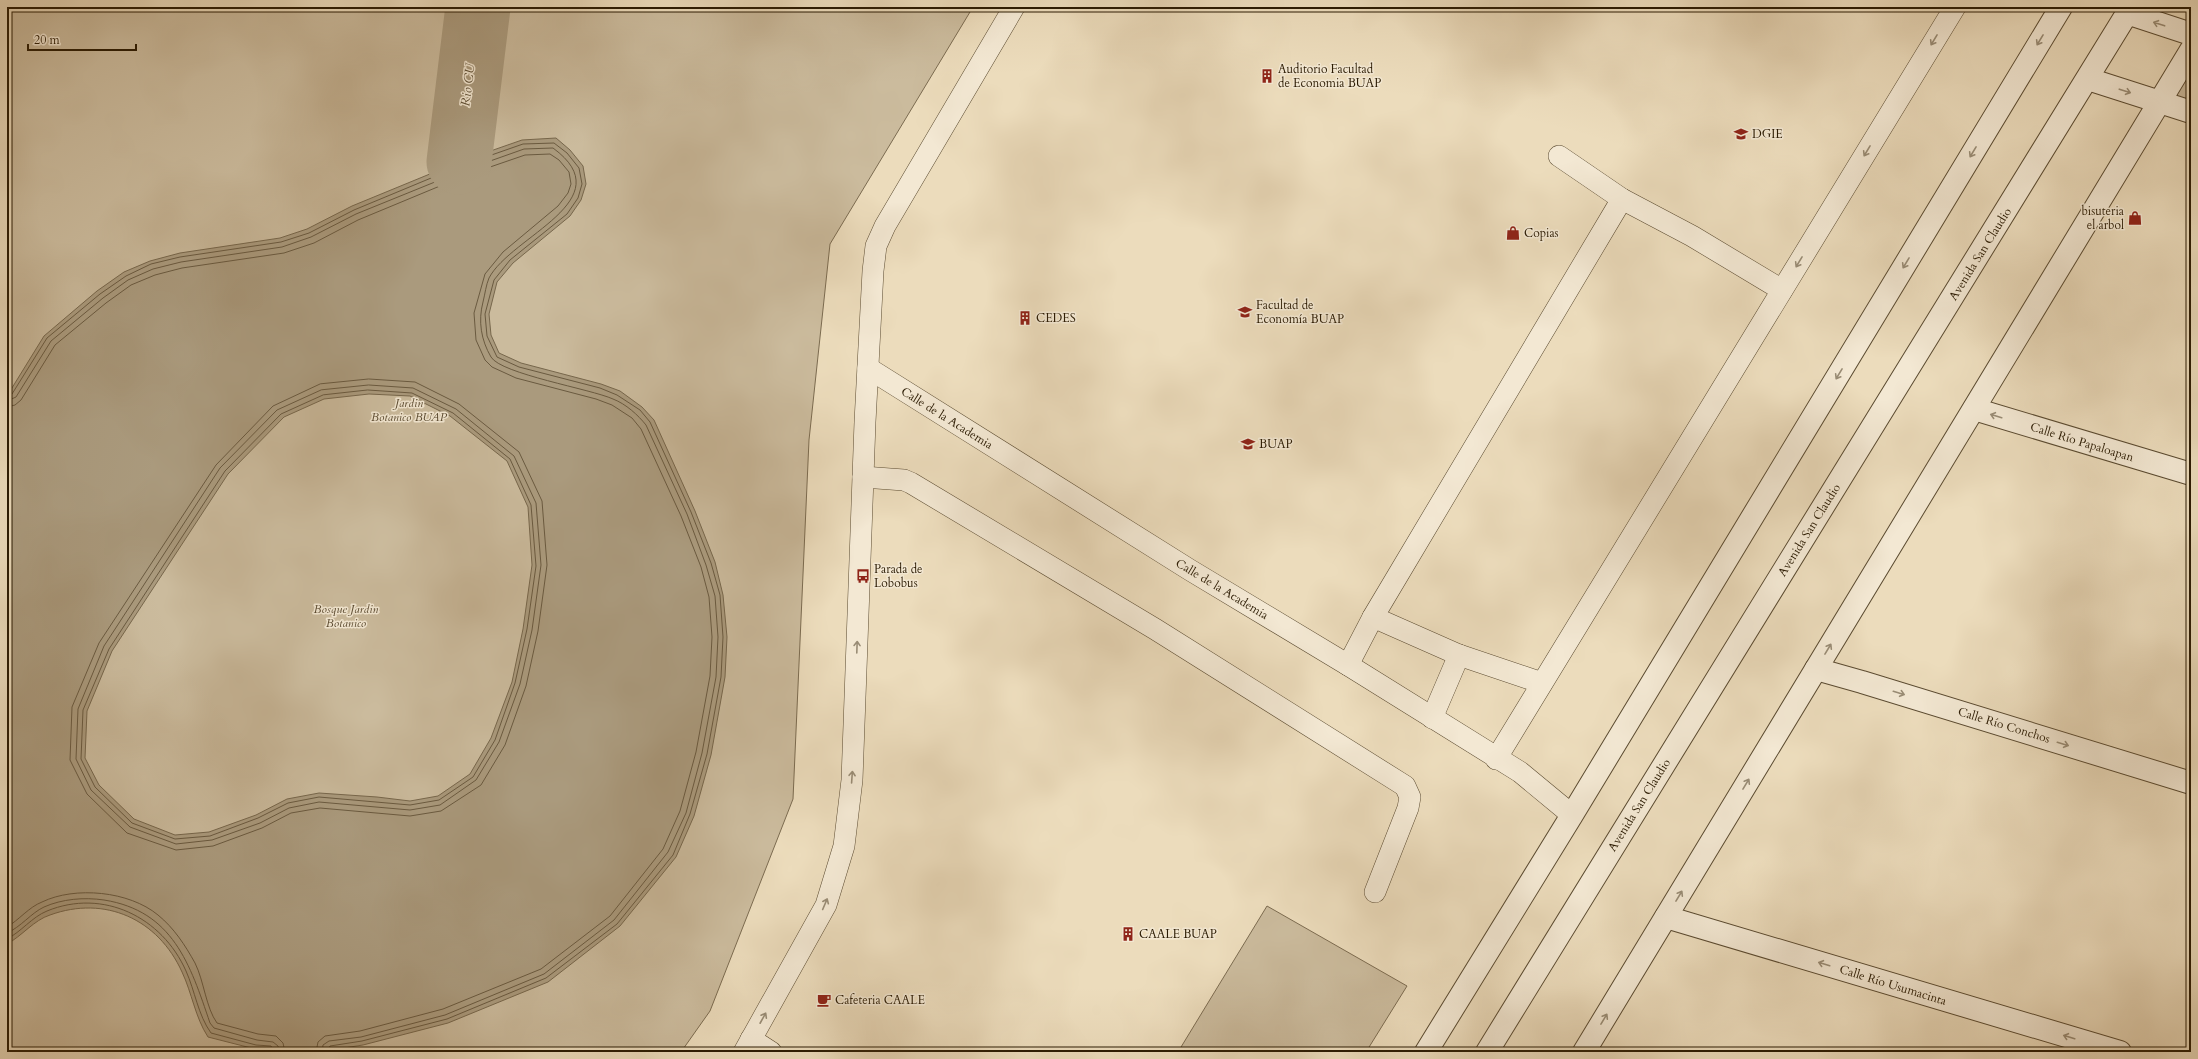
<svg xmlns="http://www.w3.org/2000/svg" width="2198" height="1059" font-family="Cardo,serif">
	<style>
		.green { fill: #cbbb9d; stroke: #7b6b50 }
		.water { fill: #aa9a7d; stroke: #77674c; fill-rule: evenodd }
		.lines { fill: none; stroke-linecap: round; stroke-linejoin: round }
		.shore { stroke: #6a5a40; stroke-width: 1 }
		.river { stroke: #aa9a7d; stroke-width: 65 }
		.service-casing { stroke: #5b4b31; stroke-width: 22 }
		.minor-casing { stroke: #5b4b31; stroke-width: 24 }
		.tertiary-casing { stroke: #5b4b31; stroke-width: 24 }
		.service { stroke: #f3e8d3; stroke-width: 21 }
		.minor { stroke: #f3e8d3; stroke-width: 22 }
		.tertiary { stroke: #f3e8d3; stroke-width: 22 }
		.oneway { stroke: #998c75 }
		.labels { text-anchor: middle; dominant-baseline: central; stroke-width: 3; stroke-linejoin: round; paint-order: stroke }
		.poi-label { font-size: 12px; fill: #2b1b03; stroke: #f3e8d3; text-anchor: start }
		.street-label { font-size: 12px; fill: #2b1b03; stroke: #f3e8d3 }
		.park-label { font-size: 12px; font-style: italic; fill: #5b4b31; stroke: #f3e8d3 }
		.water-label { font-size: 13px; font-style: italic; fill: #5e4e34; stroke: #f3e8d3 }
	</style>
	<rect width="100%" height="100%" fill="#ecdcbc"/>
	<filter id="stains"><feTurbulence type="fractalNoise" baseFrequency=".005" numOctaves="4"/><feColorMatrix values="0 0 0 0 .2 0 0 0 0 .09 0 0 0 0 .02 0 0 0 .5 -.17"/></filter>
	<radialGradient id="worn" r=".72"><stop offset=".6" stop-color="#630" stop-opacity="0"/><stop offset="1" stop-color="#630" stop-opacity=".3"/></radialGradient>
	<!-- green -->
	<g class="green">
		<path d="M7,7H973L830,244L809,440L793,799L710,1011L681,1052H7Z"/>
		<path d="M2191,50V112L2159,102Z"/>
		<path d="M1267,906L1407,986L1366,1052H1178Z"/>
	</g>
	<!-- water -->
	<path class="water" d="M556,138L570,150L583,166L586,184L581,200L570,216L513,263L497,282L489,314L491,335L499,353L521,363L601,384L620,391L642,407L654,420L695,511L715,562L723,595L727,637L725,677L711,755L694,816L676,857L620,926L548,982L448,1023L363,1045L318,1052H296L255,1049L208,1037C195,1017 192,993 182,972C158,919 105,895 50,915C34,920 22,936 7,944V396L44,336L97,291L124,272L150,261L180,253L280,238L307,229L352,206L459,162L522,140ZM369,394L410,396L450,416L507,461L528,507L532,565L523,629L512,682L491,738L470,774L438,796L410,801L377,797L319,793L287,799L256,815L209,832L175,835L134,819L99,785L85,758L87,711L112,651L228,474L284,417L324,399Z"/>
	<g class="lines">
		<!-- shore -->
		<g class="shore">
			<path d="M369,379L415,382L459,404L519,452L542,501L547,565L538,631L526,686L505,745L481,785L441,811L410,816L320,808L291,813L262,828L213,846L176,850L127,833L87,794L70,760L72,707L99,643L216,465L273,406L320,384Z"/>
			<path d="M369,385L413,388L456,409L514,456L536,503L541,565L532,630L520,684L499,742L476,780L440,805L410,810L319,802L289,808L260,823L212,840L176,844L130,827L91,790L76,759L78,709L104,646L220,468L277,410L321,390Z"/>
			<path d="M368,390L412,393L453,413L510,459L531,505L536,566L527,629L515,683L495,740L473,777L439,800L410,805L319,797L288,803L258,818L210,836L175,839L132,823L95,787L81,759L83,710L109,649L225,471L281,414L323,395Z"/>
			<path d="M7,396L12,394L47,338L100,294L126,276L151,264L180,257L281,242L309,233L354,210L460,166L523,144L554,143L567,153L579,168L582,184L578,198L567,214L510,260L494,280L485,314L487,336L497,357L519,367L600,388L617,395L640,410L650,422L691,512L711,563L720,595L723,637L721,677L707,754L690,814L673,855L617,924L546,978L447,1019L362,1041L330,1046L327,1052"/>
			<path d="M7,401L16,397L51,341L103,298L128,280L153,269L181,262L282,247L311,237L356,214L462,171L524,149L553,148C624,200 511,236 489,278C486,285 485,294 483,302C478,321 481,340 491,357C501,374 591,389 613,399C626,404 638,415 646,425L687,514L706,565L715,596L718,637L716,677L702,753L686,813L668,852L614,920L544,974L445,1015L361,1037L329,1041L323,1045L322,1052"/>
			<path d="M7,407L15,405L21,400L55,345L106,303L131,285L155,275L182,268L284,253L314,243L358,220L464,176L525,155L550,154L559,160L569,172L571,184L568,193L558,206L503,252L485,274L474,313L476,340L485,360L492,367L516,378L596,399L612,405L632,418L641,429L681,516L701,567L709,597L712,637L710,676L696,752L680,811L663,849L610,916L541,969L443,1009L360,1031L325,1036L318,1042L316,1052"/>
			<path d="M7,927C19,920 29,907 42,902C75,886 129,891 158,915C174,928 185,945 195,963C204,981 206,1008 217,1023L258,1034L276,1036L283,1043L285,1052"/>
			<path d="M7,933C21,927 31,913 44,907C62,899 84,897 104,900C173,911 190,964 210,1023L214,1028L257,1040L273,1042L278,1046L279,1052"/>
			<path d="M7,939C21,932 32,917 47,911C103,888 162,917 186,971C195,991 198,1015 211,1033L256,1045L271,1046L274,1052"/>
		</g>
		<!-- river -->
		<path class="river" d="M459,162L478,7"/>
		<defs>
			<g id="service">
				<path d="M1559,156L1622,199L1692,236L1782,290"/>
				<path d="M868,368L1190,570L1348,665L1520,772L1572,815"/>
				<path d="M863,477L904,480L911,483L1155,629L1405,786L1410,797L1408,808L1375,892"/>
				<path d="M1373,617L1459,655L1542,683"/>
				<path d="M1348,665L1373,617L1622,199"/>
				<path d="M1432,718L1459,655"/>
				<path d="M1496,759L1955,7"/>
				<path d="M751,1039L771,1052"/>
				<path d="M744,1052L826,905L844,846L852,780L865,422L873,271L876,246L885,226L1014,7"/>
			</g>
			<g id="minor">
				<path d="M1974,409L2191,474"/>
				<path d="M1816,669L1862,682L2191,783"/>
				<path d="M1666,917L2120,1052"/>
				<path d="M1426,1052L1572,815L2061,7"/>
				<path d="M1584,1052L2191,50"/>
			</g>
			<g id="tertiary">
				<path d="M2127,13L2191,34"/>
				<path d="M2088,79L2191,112"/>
				<path d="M1487,1052L2131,7"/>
			</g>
		</defs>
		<!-- service casing -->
		<use href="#service" class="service-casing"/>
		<!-- minor casing -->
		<use href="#minor" class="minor-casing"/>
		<!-- tertiary casing -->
		<use href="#tertiary" class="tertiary-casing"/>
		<!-- service -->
		<use href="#service" class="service"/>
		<!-- minor -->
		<use href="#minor" class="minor"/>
		<!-- tertiary -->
		<use href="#tertiary" class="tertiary"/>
	</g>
	<!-- one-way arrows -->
	<defs><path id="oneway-shaft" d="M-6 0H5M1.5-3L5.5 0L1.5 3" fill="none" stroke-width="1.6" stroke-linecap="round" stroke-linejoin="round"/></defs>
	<g class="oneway">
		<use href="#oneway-shaft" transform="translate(2159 24) rotate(-162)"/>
		<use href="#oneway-shaft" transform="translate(1934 40) rotate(121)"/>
		<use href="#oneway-shaft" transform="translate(2040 40) rotate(121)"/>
		<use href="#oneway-shaft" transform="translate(2125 91) rotate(18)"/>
		<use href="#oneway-shaft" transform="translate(1867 151) rotate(121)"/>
		<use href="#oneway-shaft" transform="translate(1973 152) rotate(121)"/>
		<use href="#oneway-shaft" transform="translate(1799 262) rotate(121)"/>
		<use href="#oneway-shaft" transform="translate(1906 263) rotate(121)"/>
		<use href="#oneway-shaft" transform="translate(1839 374) rotate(121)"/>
		<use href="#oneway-shaft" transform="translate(1996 416) rotate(-163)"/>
		<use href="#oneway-shaft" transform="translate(857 647) rotate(-88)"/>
		<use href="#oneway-shaft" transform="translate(1828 649) rotate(-59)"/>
		<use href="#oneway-shaft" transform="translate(1899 693) rotate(17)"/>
		<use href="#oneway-shaft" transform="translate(2063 744) rotate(17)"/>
		<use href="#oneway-shaft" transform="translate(852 777) rotate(-86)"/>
		<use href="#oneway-shaft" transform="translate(1746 784) rotate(-59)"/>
		<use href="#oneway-shaft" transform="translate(1679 896) rotate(-59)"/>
		<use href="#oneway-shaft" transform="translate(825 904) rotate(-67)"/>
		<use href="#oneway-shaft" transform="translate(1824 964) rotate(-163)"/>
		<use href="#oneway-shaft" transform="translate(763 1018) rotate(-61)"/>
		<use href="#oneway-shaft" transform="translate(1604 1019) rotate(-59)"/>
		<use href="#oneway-shaft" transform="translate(2069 1037) rotate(-163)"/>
	</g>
	<!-- icons -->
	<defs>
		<symbol id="building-bare" viewBox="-9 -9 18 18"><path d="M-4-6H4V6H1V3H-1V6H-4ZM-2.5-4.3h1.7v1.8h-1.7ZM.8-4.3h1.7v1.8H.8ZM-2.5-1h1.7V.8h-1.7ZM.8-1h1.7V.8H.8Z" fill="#8f2418" stroke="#f3e8d3" stroke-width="2.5" paint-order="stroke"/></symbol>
		<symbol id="university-bare" viewBox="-9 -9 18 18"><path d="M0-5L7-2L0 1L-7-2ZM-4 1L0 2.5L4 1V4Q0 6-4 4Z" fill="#8f2418" stroke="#f3e8d3" stroke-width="2.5" paint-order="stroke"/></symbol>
		<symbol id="shop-bare" viewBox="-9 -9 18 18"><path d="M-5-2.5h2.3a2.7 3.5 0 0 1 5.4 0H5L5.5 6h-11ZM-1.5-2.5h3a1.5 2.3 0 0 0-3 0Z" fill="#8f2418" stroke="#f3e8d3" stroke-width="2.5" paint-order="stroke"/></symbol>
		<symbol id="school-bare" viewBox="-9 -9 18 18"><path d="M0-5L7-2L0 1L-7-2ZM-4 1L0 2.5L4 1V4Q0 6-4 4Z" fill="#8f2418" stroke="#f3e8d3" stroke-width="2.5" paint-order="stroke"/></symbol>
		<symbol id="bus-bare" viewBox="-9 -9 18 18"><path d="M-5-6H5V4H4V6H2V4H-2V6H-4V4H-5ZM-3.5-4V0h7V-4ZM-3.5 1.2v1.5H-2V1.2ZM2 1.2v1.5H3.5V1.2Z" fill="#8f2418" stroke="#f3e8d3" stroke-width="2.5" paint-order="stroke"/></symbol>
		<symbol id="cafe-bare" viewBox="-9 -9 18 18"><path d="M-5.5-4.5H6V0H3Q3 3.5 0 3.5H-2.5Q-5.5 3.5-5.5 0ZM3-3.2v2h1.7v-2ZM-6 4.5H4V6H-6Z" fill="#8f2418" stroke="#f3e8d3" stroke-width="2.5" paint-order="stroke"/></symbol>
	</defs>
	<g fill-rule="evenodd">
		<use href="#building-bare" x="1257" y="66" width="20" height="20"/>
		<use href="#university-bare" x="1731" y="124" width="20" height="20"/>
		<use href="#shop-bare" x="2125" y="208" width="20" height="20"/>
		<use href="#shop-bare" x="1503" y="223" width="20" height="20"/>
		<use href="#university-bare" x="1235" y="302" width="20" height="20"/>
		<use href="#building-bare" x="1015" y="308" width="20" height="20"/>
		<use href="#school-bare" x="1238" y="434" width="20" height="20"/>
		<use href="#bus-bare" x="853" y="566" width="20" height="20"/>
		<use href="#building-bare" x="1118" y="924" width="20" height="20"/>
		<use href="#cafe-bare" x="814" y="990" width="20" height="20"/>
	</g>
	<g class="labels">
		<!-- poi labels -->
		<g class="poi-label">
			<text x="1278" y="69">Auditorio Facultad<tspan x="1278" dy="14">de Economia BUAP</tspan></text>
			<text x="1752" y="134">DGIE</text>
			<text x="2124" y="211" text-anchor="end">bisuteria<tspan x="2124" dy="14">el arbol</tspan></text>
			<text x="1524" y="233">Copias</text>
			<text x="1256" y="305">Facultad de<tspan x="1256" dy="14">Economía BUAP</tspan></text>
			<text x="1036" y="318">CEDES</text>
			<text x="1259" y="444">BUAP</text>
			<text x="874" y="569">Parada de<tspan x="874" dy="14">Lobobus</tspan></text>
			<text x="1139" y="934">CAALE BUAP</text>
			<text x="835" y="1000">Cafeteria CAALE</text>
		</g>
		<!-- street labels -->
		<g class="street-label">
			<text transform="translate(1980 254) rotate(-58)">Avenida San Claudio</text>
			<text transform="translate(947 418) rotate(32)">Calle de la Academia</text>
			<text transform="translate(2082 442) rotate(17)">Calle Río Papaloapan</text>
			<text transform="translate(1809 530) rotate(-58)">Avenida San Claudio</text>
			<text transform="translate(1222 589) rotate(31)">Calle de la Academia</text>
			<text transform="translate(2004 725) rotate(17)">Calle Río Conchos</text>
			<text transform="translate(1639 805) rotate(-58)">Avenida San Claudio</text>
			<text transform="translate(1893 985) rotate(17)">Calle Río Usumacinta</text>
		</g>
		<!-- park labels -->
		<g class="park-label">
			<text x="409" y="403">Jardin<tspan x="409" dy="14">Botanico BUAP</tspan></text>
			<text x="346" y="609">Bosque Jardin<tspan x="346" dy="14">Botanico</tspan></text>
		</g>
		<!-- water labels -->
		<g class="water-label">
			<text transform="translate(468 85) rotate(-83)">Rio CU</text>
		</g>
	</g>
	<!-- margin -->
	<rect width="2198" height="1059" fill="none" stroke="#ecdcbc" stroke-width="24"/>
	<rect x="8" y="8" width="2182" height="1043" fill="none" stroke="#2b1b03" stroke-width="2"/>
	<rect x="12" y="12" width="2174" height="1035" fill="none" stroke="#2b1b03"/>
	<!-- scale -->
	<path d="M28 44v6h108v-6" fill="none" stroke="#2b1b03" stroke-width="2"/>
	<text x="34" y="44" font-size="12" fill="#2b1b03" stroke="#f3e8d3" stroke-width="3" paint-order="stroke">20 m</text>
	<rect width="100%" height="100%" filter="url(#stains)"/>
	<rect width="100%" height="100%" fill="url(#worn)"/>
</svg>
